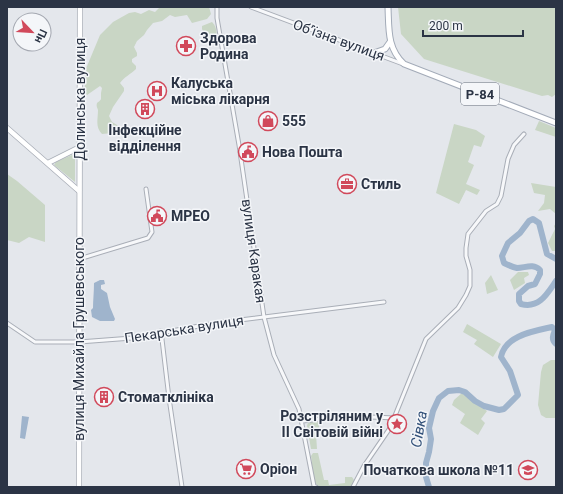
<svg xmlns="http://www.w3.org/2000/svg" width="563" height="494" font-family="Roboto,sans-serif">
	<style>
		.green { fill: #c9d6c5 }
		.water { fill: #9fb4cc }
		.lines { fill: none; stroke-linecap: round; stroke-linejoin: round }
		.river { stroke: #9fb4cc; stroke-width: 6 }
		.minor-casing { stroke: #a9aeb7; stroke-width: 5 }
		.secondary-casing { stroke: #a9aeb7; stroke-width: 6 }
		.primary-casing { stroke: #a3abb8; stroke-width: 7 }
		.minor { stroke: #f7f8fa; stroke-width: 3 }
		.secondary { stroke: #fff; stroke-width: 4.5 }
		.primary { stroke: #fff; stroke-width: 5 }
		.labels { text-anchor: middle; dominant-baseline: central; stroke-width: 3; stroke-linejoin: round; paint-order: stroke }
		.shield { fill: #f4f6f9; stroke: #676e7b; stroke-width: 1 }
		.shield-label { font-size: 13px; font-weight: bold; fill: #2b3445 }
		.poi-label { font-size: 14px; font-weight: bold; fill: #2b3445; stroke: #f4f6f9; text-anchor: start }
		.street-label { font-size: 14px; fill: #2b3445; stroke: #f4f6f9 }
		.water-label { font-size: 15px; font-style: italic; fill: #34527a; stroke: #f4f6f9 }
	</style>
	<rect width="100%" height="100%" fill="#e4e7ec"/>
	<!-- green -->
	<g class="green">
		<path d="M160,7H209L211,14L207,19L192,23L187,15L175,17L170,15L162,21L153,23L147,30L144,35L137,41L134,47L137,53V56L132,59V62L136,66V69C131,74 124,77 120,83L124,88V91L113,107L109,116L112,122L124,129V132L102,134C95,127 98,119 98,110C97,107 96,106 97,103C97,103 101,100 101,99V93L102,88L100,86L87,95L85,93V71L100,35L113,22L129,13L135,12L141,14L149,10L155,12Z"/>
		<path d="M398,7H556V94L552,97L548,95L542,96L424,59L401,34Z"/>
		<path d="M212,22C218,27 217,38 216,45L208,43L202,29V26Z"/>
		<path d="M539,121L556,128V137L535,130Z"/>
		<path d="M454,124L476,130L485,136L481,147L474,145L468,162L474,165L466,184L480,190L477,195L466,190L459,204L436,193Z"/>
		<path d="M74,154L75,156V182L54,165L56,162Z"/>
		<path d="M7,174L17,181L45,205V242L29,237L19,243L7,240Z"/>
		<path d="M531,183L556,187V214L550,209L538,211L544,203L545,195L534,193Z"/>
		<path d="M556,223V251H552L548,243L555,229L554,226Z"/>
		<path d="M518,272H528L529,275L524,278L525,283L514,290L510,280Z"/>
		<path d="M491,275L498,290L487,294L485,283Z"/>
		<path d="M467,324L501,344L493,357L474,344L477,340L463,332Z"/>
		<path d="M551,360H556V418H546L541,415L538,405L541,372L543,365Z"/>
		<path d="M462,393L487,411L481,419L485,423L478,435L460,423L465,414L452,405L454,400Z"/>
		<path d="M319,421V432L316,434L317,449H311L307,426L308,422Z"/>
		<path d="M313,453H318L324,480H328L329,485L345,483V477H352L354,480L351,487H320C311,483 313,465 311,456Z"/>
	</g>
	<!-- water -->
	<g class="water">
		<path d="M100,280H104L105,284L101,285V289L107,293L110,307L115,319L114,321H100L92,317L91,310L93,308C93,300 94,292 94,283Z"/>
		<path d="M22,416L29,417L25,439L20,438Z"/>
	</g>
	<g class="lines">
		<!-- river -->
		<g class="river">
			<path d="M556,259L547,254L539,223L533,219L529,221L520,233L508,243L502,256L504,263C508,265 512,267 517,268C525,268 533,263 540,270V274L535,284L528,286L519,294V301L521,304C539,309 547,294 556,281"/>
			<path d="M429,487L426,477V463L429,452L431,439L429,428L433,411L439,398L448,391L459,390L465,392L475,401L484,406L499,410L504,409L518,395L510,371L501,357C505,335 535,331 552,327L555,330C553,335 551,340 556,344"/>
		</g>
		<defs>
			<g id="minor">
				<path d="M217,7V18L239,145L264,317L274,355L299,409L314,486L316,487"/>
				<path d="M251,7L403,64"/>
				<path d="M79,259L148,238L152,232L146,189"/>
				<path d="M7,323L35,342H79L132,338L216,323L384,302"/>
				<path d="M161,331L169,398L182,487"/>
				<path d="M303,421C334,417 362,416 394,418"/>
				<path d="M353,487L364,466L390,428L426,339L458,308L466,295L470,286V270L466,256V248L468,234L486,211L497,204L501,196L508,159L514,145L524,134"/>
			</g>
			<g id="secondary">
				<path d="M7,128L79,191"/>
				<path d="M48,163L80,147"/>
				<path d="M79,487L80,7"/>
			</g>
			<g id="primary">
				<path d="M388,7C389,29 387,48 404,64L556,123"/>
				<path d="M374,53L385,49L390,42"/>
			</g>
		</defs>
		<!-- minor casing -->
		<use href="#minor" class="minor-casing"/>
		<!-- secondary casing -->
		<use href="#secondary" class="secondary-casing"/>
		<!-- primary casing -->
		<use href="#primary" class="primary-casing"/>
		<!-- minor -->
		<use href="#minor" class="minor"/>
		<!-- secondary -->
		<use href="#secondary" class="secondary"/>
		<!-- primary -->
		<use href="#primary" class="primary"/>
	</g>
	<!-- icons -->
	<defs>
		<symbol id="pharmacy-ring" viewBox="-11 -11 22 22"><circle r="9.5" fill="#f4f6f9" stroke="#d1495b" stroke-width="1.5"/><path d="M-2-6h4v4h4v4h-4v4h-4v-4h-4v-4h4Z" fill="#d1495b"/></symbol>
		<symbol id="hospital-ring" viewBox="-11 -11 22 22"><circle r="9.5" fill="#f4f6f9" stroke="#d1495b" stroke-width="1.5"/><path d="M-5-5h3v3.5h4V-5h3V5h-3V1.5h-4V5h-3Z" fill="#d1495b"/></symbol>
		<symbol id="building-ring" viewBox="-11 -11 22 22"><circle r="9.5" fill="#f4f6f9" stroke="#d1495b" stroke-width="1.5"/><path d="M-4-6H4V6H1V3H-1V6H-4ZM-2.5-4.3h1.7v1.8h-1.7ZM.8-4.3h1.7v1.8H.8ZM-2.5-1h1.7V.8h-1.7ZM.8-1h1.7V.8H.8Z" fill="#d1495b"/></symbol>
		<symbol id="shop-ring" viewBox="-11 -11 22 22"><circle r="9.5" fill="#f4f6f9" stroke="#d1495b" stroke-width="1.5"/><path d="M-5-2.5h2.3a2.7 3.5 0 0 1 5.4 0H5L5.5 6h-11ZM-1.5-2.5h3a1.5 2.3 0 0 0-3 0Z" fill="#d1495b"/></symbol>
		<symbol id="civic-ring" viewBox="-11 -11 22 22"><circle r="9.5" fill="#f4f6f9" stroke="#d1495b" stroke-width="1.5"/><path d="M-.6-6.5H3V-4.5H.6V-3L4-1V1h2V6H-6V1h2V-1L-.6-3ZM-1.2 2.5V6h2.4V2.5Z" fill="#d1495b"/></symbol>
		<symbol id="office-ring" viewBox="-11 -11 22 22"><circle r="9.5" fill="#f4f6f9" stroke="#d1495b" stroke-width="1.5"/><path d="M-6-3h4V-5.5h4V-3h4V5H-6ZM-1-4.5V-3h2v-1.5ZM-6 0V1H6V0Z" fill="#d1495b"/></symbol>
		<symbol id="sight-ring" viewBox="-11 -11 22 22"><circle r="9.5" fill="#f4f6f9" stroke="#d1495b" stroke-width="1.5"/><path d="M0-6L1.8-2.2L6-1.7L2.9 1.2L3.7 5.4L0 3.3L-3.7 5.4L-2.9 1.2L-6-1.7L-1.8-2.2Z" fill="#d1495b"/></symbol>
		<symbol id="supermarket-ring" viewBox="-11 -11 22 22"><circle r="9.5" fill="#f4f6f9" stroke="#d1495b" stroke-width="1.5"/><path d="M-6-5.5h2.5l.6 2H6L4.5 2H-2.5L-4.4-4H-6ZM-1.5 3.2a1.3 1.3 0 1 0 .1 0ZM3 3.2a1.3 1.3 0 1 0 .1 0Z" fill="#d1495b"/></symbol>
		<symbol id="school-ring" viewBox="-11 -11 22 22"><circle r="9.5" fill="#f4f6f9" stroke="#d1495b" stroke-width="1.5"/><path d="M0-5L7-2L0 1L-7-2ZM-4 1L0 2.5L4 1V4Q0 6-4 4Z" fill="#d1495b"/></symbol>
	</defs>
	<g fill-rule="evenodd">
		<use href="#pharmacy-ring" x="175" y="35" width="22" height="22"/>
		<use href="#hospital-ring" x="146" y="80" width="22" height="22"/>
		<use href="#building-ring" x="134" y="98" width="22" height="22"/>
		<use href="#shop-ring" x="257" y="110" width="22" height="22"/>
		<use href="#civic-ring" x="237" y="141" width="22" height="22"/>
		<use href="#office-ring" x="336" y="173" width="22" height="22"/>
		<use href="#civic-ring" x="146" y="205" width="22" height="22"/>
		<use href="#building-ring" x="93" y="386" width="22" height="22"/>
		<use href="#sight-ring" x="386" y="413" width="22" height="22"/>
		<use href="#supermarket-ring" x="235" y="458" width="22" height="22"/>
		<use href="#school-ring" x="517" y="459" width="22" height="22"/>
	</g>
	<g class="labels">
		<!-- shield labels -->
		<rect class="shield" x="461" y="83" width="38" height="22" rx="3"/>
		<g class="shield-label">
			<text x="480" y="94">Р-84</text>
		</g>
		<!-- poi labels -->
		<g class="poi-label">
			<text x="200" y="38">Здорова<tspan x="200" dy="16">Родина</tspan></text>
			<text x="171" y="83">Калуська<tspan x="171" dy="16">міська лікарня</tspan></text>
			<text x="282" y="121">555</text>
			<text x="145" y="130" text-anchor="middle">Інфекційне<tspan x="145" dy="16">відділення</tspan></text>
			<text x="262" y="152">Нова Пошта</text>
			<text x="361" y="184">Стиль</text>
			<text x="171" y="216">МРЕО</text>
			<text x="118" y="397">Стоматклініка</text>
			<text x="383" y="416" text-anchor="end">Розстріляним у<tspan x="383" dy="16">II Світовій війні</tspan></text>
			<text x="260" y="469">Оріон</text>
			<text x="514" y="470" text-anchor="end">Початкова школа №11</text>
		</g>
		<!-- street labels -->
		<g class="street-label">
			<text transform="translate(339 40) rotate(20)">Обʼїзна вулиця</text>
			<text transform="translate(80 99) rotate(-90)">Долинська вулиця</text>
			<text transform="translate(254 251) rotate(82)">вулиця Каракая</text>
			<text transform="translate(184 329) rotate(-9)">Пекарська вулиця</text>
			<text transform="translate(79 339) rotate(-90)">вулиця Михайла Грушевського</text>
		</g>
		<!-- water labels -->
		<g class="water-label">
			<text transform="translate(419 429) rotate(-80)">Сівка</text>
		</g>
	</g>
	<!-- border -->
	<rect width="563" height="494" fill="none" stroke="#2b3445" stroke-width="16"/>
	<!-- north arrow -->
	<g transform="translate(32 32) rotate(115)"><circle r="19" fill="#f4f6f9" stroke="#a4a8b1"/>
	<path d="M0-3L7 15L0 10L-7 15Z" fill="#d1495b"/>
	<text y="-6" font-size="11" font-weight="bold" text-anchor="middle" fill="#2b3445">Пн</text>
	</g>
	<!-- scale -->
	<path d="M423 30v6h100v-6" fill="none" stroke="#2b3445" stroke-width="2"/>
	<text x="429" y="30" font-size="12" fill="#2b3445" stroke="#f4f6f9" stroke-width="3" paint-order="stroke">200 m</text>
</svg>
